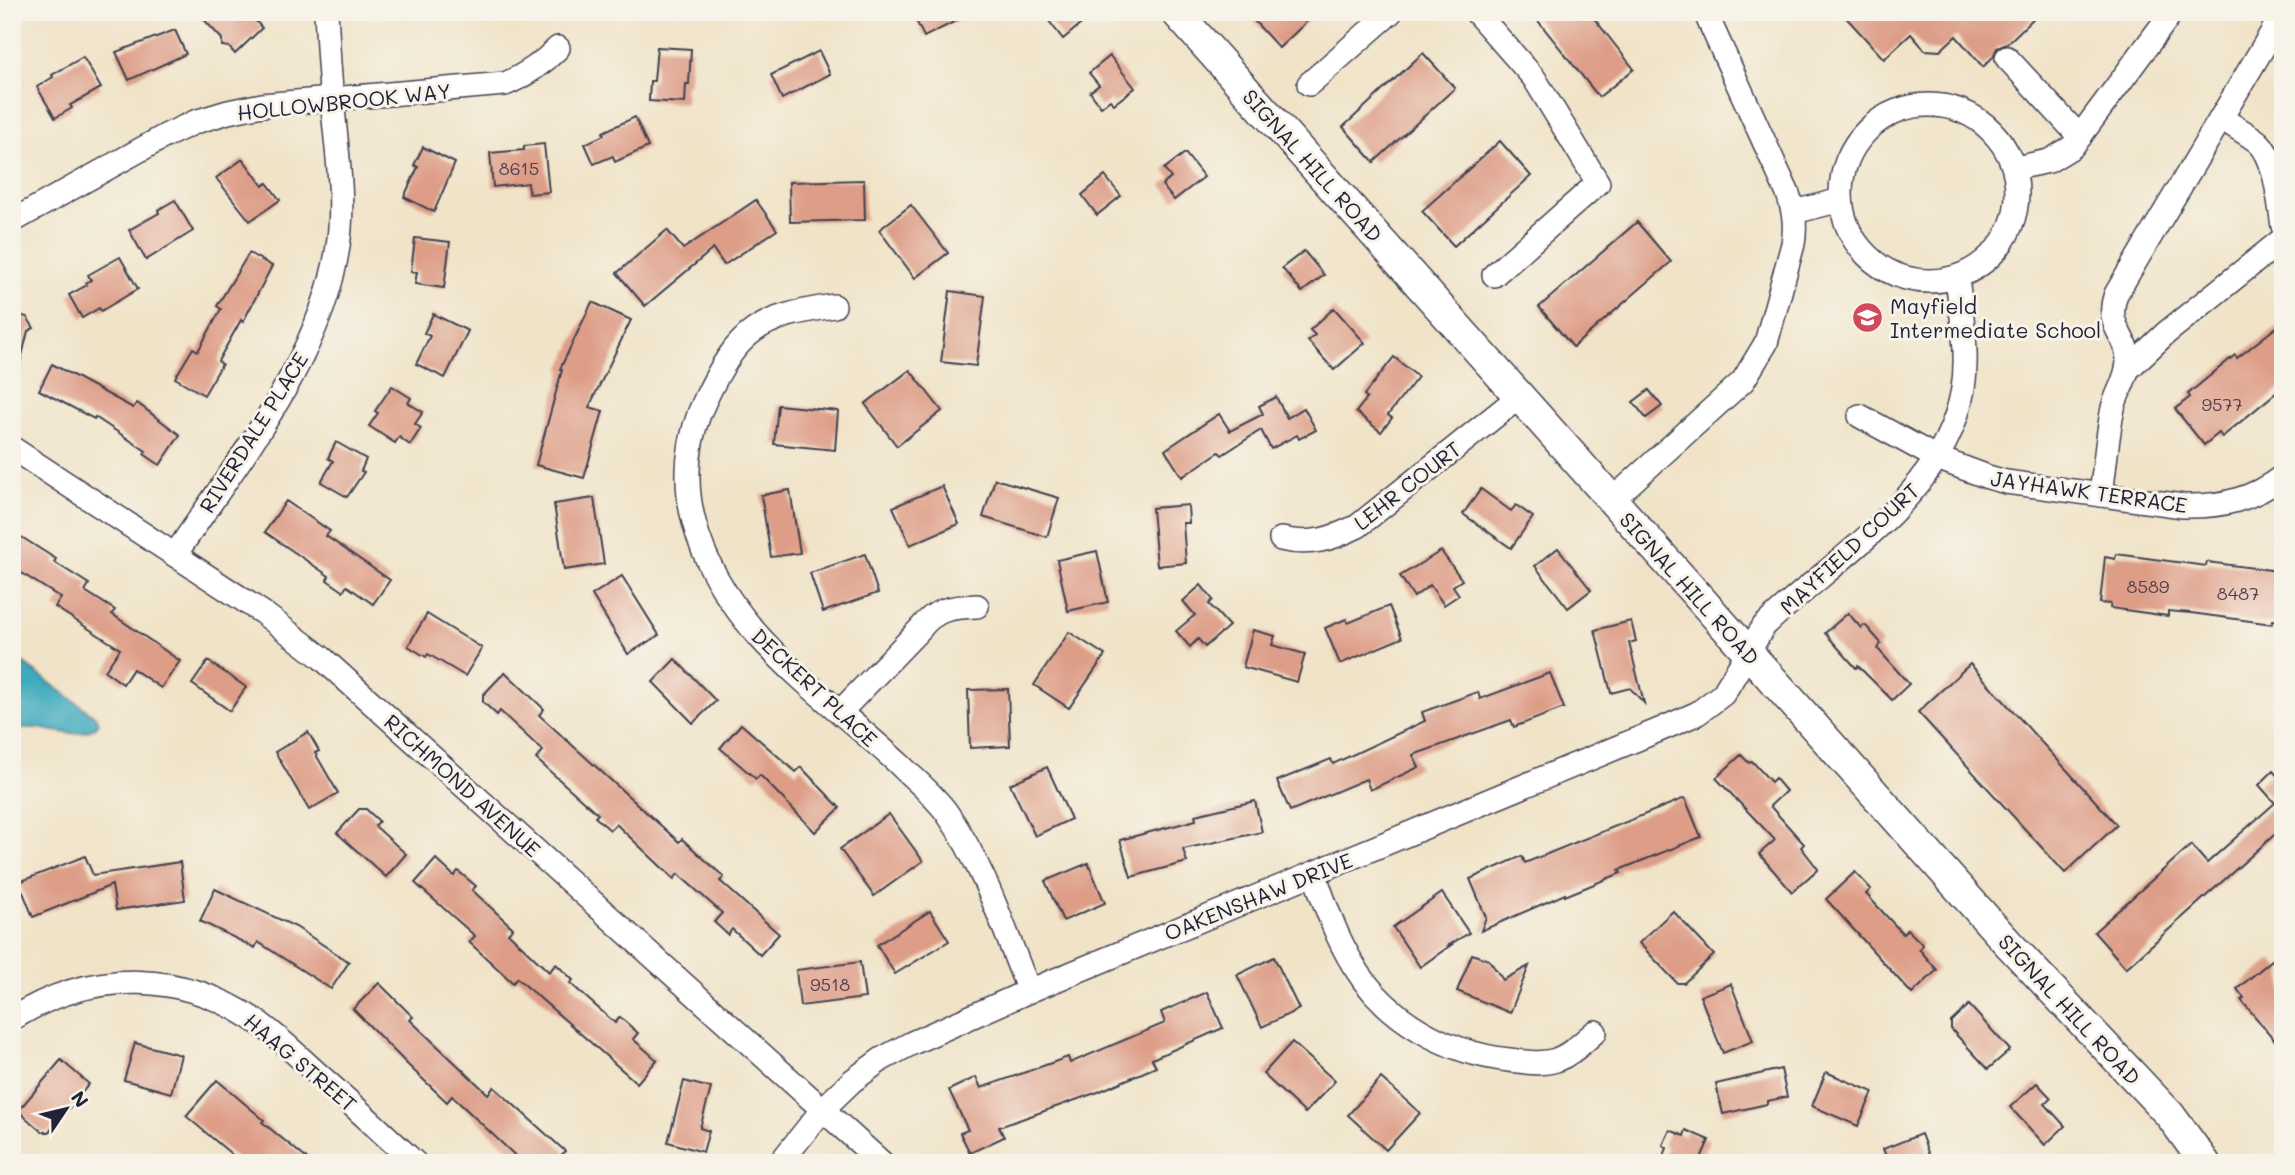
<svg xmlns="http://www.w3.org/2000/svg" width="2295" height="1175" font-family="Mali,sans-serif">
	<style>
		.water { fill: #3daabd; stroke: #30667c; stroke-width: 2 }
		.building { fill: #dd9d87 }
		.lines { fill: none; stroke-linecap: round; stroke-linejoin: round }
		.minor-casing { stroke: #413f50; stroke-width: 26 }
		.major-casing { stroke: #413f50; stroke-width: 33 }
		.minor { stroke: #fff; stroke-width: 23 }
		.major { stroke: #fff; stroke-width: 30 }
		.labels { text-anchor: middle; dominant-baseline: central; stroke-width: 6; stroke-linejoin: round; paint-order: stroke }
		.number-label { font-size: 18px; fill: #51414e }
		.street-label { font-size: 21px; fill: #22223b; stroke: #f7f3e8 }
		.poi-label { font-size: 21px; fill: #22223b; stroke: #f7f3e8; text-anchor: start }
	</style>
	<rect width="100%" height="100%" fill="#f7f3e8"/>
	<filter id="ink" filterUnits="userSpaceOnUse"><feTurbulence type="fractalNoise" baseFrequency=".0143" numOctaves="2"/><feDisplacementMap in="SourceGraphic" scale="14" xChannelSelector="R" yChannelSelector="G"/><feConvolveMatrix kernelMatrix="1 2 1 2 8 2 1 2 1" color-interpolation-filters="sRGB"/></filter>
	<filter id="wash" filterUnits="userSpaceOnUse"><feTurbulence type="fractalNoise" baseFrequency=".00686" numOctaves="4" result="noise"/><feDisplacementMap in="SourceGraphic" scale="28" xChannelSelector="R" yChannelSelector="G"/><feGaussianBlur stdDeviation="1.57" result="paint"/><feColorMatrix in="noise" values="0 0 0 0 0 0 0 0 0 0 0 0 0 0 0 0 0 1.4 0 .05"/><feComposite in="paint" operator="in"/></filter>
	<g filter="url(#wash)">
		<rect width="100%" height="100%" fill="#f0e3c8"/>
		<!-- water -->
		<path class="water" d="M12,655L96,717L98,724C82,741 55,730 36,728C28,727 20,728 12,729Z"/>
		<g id="blocks">
			<!-- building -->
			<g class="building">
				<path d="M197,12H248L262,28L235,54L229,47L222,46V39Z"/>
				<path d="M912,12H974L924,37Z"/>
				<path d="M1042,12H1072L1081,24L1063,39Z"/>
				<path d="M1246,12H1317L1279,48Z"/>
				<path d="M1531,12H1589L1634,69L1599,97Z"/>
				<path d="M1841,12H2040L2007,44L1997,48L1993,57L1983,67L1956,36L1940,51L1925,50L1911,34L1884,59Z"/>
				<path d="M175,30L186,54L129,80L116,52Z"/>
				<path d="M657,47L691,49L689,84H686L685,103L649,101L650,81H654Z"/>
				<path d="M819,51L830,74L782,99L771,75Z"/>
				<path d="M1423,53L1455,88L1374,162L1343,127Z"/>
				<path d="M1110,56L1135,88L1114,104L1110,100L1101,107L1090,92L1099,85L1089,73Z"/>
				<path d="M83,57L101,88L70,105L72,108L55,118L37,87L53,77L52,75Z"/>
				<path d="M635,117L648,147L615,162L613,156L594,164L585,144L604,135L603,132Z"/>
				<path d="M1500,141L1531,176L1454,246L1422,211Z"/>
				<path d="M544,144L549,192L529,194L528,183L493,187L490,153L524,150V146Z"/>
				<path d="M423,147L455,163L434,212L404,197L418,167L414,165Z"/>
				<path d="M1185,153L1204,177L1174,200L1162,185L1171,178L1164,169Z"/>
				<path d="M243,159L263,186L267,183L280,200L250,221L216,178Z"/>
				<path d="M1105,176L1121,196L1097,215L1082,195Z"/>
				<path d="M864,180L865,220L790,222L789,182Z"/>
				<path d="M175,200L193,231L146,260L129,230L159,213L158,210Z"/>
				<path d="M756,200L777,230L724,265L713,249L645,306L617,273L667,230L683,249Z"/>
				<path d="M911,205L948,253L915,278L879,230Z"/>
				<path d="M1637,222L1671,262L1573,347L1539,307Z"/>
				<path d="M415,238L450,242L444,288L415,284L417,272H411Z"/>
				<path d="M1304,251L1324,275L1302,292L1282,268Z"/>
				<path d="M249,253L272,266L243,322L241,320L218,361L222,364L204,395L175,378L193,348L198,351L221,309L217,306Z"/>
				<path d="M120,257L138,289L101,311L99,308L82,318L69,295L87,285L86,283L91,280L88,275Z"/>
				<path d="M950,291L985,296L976,366L941,362Z"/>
				<path d="M592,302L631,320L589,407L603,411L584,478L536,465L562,370L560,369Z"/>
				<path d="M1334,308L1365,343L1334,370L1308,341L1315,335L1310,330Z"/>
				<path d="M12,313L27,317L34,328L28,331L19,368L12,367Z"/>
				<path d="M433,314L468,331L445,378L416,364L430,336L424,333Z"/>
				<path d="M2283,322V387L2222,437L2219,433L2204,445L2175,409L2190,397L2188,394L2235,355L2237,358Z"/>
				<path d="M1394,357L1418,377L1388,415L1392,418L1381,432L1356,412L1367,398L1364,395Z"/>
				<path d="M52,364L133,408L137,403L180,435L160,465L144,454L146,451L95,417L94,419L39,390Z"/>
				<path d="M910,370L942,411L897,446L865,404Z"/>
				<path d="M392,386L411,398L408,403L423,412L415,424L421,428L410,445L399,437L395,443L369,426L378,413L375,411Z"/>
				<path d="M1649,390L1662,406L1646,418L1633,402Z"/>
				<path d="M1276,397L1287,418L1304,408L1316,430L1299,439L1297,435L1271,449L1261,430L1222,455L1219,452L1182,477L1165,450L1219,414L1230,431L1263,414L1259,406Z"/>
				<path d="M778,405L838,411L835,450L774,444Z"/>
				<path d="M336,442L366,459L361,471L364,472L347,497L321,482L333,461L328,458Z"/>
				<path d="M995,479L1059,498L1047,537L983,517Z"/>
				<path d="M942,486L959,524L910,545L893,507Z"/>
				<path d="M1481,489L1511,511L1516,505L1533,517L1511,548L1463,514Z"/>
				<path d="M790,490L800,553L771,557L761,495Z"/>
				<path d="M594,498L604,564L564,570L554,504Z"/>
				<path d="M286,501L330,531L326,536L390,580L373,604L347,586L343,591L327,580L329,576L265,532Z"/>
				<path d="M1188,505L1189,523H1183L1186,563L1157,566L1152,508Z"/>
				<path d="M12,531L56,559L54,562L89,584L85,591L115,610L112,614L180,661L161,688L133,669L123,684L105,671L120,649L55,607L61,598L12,567Z"/>
				<path d="M1558,548L1591,590L1568,608L1535,566Z"/>
				<path d="M1097,551L1108,602L1068,611L1057,560Z"/>
				<path d="M1441,551L1462,580L1453,586L1459,595L1444,605L1430,585L1414,597L1400,576Z"/>
				<path d="M865,554L878,593L823,612L810,573Z"/>
				<path d="M2116,554L2206,566L2207,562L2278,571V576L2283,577L2281,621L2273,620L2272,624L2191,613L2168,611V616L2110,608L2111,604L2100,603L2105,557L2115,559Z"/>
				<path d="M622,576L659,635L628,654L592,595Z"/>
				<path d="M1201,585L1213,600L1209,604L1229,626L1205,647L1198,639L1190,647L1176,631L1195,615L1183,601Z"/>
				<path d="M1389,606L1402,638L1340,664L1325,628L1346,619L1348,623Z"/>
				<path d="M1848,613L1861,628L1864,625L1867,627L1881,643L1878,649L1909,684L1892,700L1858,666L1856,668L1825,633Z"/>
				<path d="M427,614L482,648L465,676L428,654L426,657L408,646Z"/>
				<path d="M1631,621L1636,641L1629,643L1644,703L1630,688L1611,693L1595,630Z"/>
				<path d="M1253,630L1275,636L1272,645L1305,654L1297,682L1243,667Z"/>
				<path d="M1069,632L1105,655L1069,708L1034,685Z"/>
				<path d="M675,659L716,701L693,723L653,682Z"/>
				<path d="M208,661L246,687L230,711L192,684Z"/>
				<path d="M1970,664L2117,825L2065,873L1918,712Z"/>
				<path d="M505,672L544,709L539,715L679,842L682,839L724,877L720,881L779,934L760,955L732,929L728,935L714,922L722,913L678,874L674,879L616,824L610,830L595,817L598,814L536,759L543,751L500,711L497,715L483,702V695Z"/>
				<path d="M1550,673L1564,708L1514,727L1511,720L1413,755L1419,767L1370,790L1366,779L1290,811L1277,781L1331,759L1333,764L1425,721L1422,712L1478,692L1480,699Z"/>
				<path d="M1008,689L1010,746L970,748L968,690Z"/>
				<path d="M741,724L796,772L801,767L840,808L815,832L760,775L756,779L720,748Z"/>
				<path d="M308,732L319,751L315,753L338,793L309,810L275,752Z"/>
				<path d="M1741,755L1749,763L1752,761L1771,782L1775,778L1786,791L1770,806L1804,844L1801,847L1818,869L1792,892L1759,854L1775,840L1716,778Z"/>
				<path d="M1047,767L1071,819L1035,836L1010,784Z"/>
				<path d="M2273,771L2283,782V827L2126,968L2094,932L2191,845L2207,863L2275,803L2259,785Z"/>
				<path d="M1685,798L1701,837L1619,870L1621,873L1565,896V894L1481,931L1486,917L1470,879L1522,856L1525,863Z"/>
				<path d="M1255,801L1262,832L1183,849L1187,862L1131,877L1120,840L1196,820L1195,815Z"/>
				<path d="M359,809H366L379,821L375,826L406,854L386,877L337,833Z"/>
				<path d="M889,814L923,861L874,896L840,849Z"/>
				<path d="M85,856L93,875L180,862L185,900L116,910L112,885L33,917L19,882Z"/>
				<path d="M436,859L454,876L458,871L476,886L472,890L513,928L508,933L549,972L556,964L573,980L570,983L615,1023L620,1017L638,1033L633,1039L657,1060L637,1083L517,978L513,983L469,942L475,936L415,883Z"/>
				<path d="M1088,863L1105,903L1063,921L1045,881Z"/>
				<path d="M1855,872L1871,889L1866,894L1903,934L1907,929L1923,945L1919,949L1937,970L1912,994L1826,899Z"/>
				<path d="M215,889L296,927L349,962L331,989L258,942L255,948L200,921Z"/>
				<path d="M1442,893L1469,933L1449,945H1451L1420,967L1393,927Z"/>
				<path d="M930,911L949,941L895,974L877,945Z"/>
				<path d="M1673,911L1714,955L1684,983H1677L1639,943Z"/>
				<path d="M1472,954L1489,960L1503,980L1529,966L1510,1013L1457,991Z"/>
				<path d="M1274,957L1299,1009L1262,1027L1237,975Z"/>
				<path d="M2272,960L2283,972V1050L2241,1000L2244,998L2237,989Z"/>
				<path d="M860,962L865,998L800,1006L796,970Z"/>
				<path d="M379,983L413,1017L410,1020L488,1094L494,1087L565,1151L555,1163H523L452,1096L447,1102L409,1066L353,1009Z"/>
				<path d="M1731,984L1753,1041L1723,1053L1700,996Z"/>
				<path d="M1207,992L1223,1028L1152,1059L1156,1067L1098,1092L999,1127L1004,1137L970,1153L960,1133L968,1130L949,1090L976,1077L981,1088L1068,1057L1070,1063L1165,1023L1161,1012Z"/>
				<path d="M1969,1005L2010,1050L1988,1069L1951,1029V1022Z"/>
				<path d="M1292,1042L1335,1081L1305,1113L1263,1074Z"/>
				<path d="M135,1043L181,1055L171,1093L124,1080Z"/>
				<path d="M61,1060L89,1084L49,1132H42L18,1111Z"/>
				<path d="M1781,1069L1787,1097L1767,1101V1104L1723,1114L1716,1084Z"/>
				<path d="M1826,1072L1873,1092L1858,1126L1812,1106Z"/>
				<path d="M1381,1078L1420,1113L1386,1150L1348,1115Z"/>
				<path d="M217,1080L264,1120L262,1122L312,1163H242L186,1116Z"/>
				<path d="M684,1081L711,1088L700,1128L709,1131L703,1152L668,1142Z"/>
				<path d="M2037,1083L2051,1098L2045,1104L2065,1126L2045,1145L2010,1107Z"/>
				<path d="M1670,1130L1684,1136L1686,1130L1709,1140L1699,1163H1661L1667,1148L1663,1145Z"/>
				<path d="M1921,1134L1932,1163H1889L1883,1149Z"/>
			</g>
		</g>
	</g>
	<g filter="url(#ink)">
		<use href="#blocks" fill-opacity="0" stroke="#413f50" stroke-width="2"/>
		<g class="lines">
			<defs>
				<g id="minor">
					<path d="M1476,12L1534,78L1598,183L1494,275"/>
					<path d="M2007,58L2080,137"/>
					<path d="M1309,84L1391,12"/>
					<circle cx="1929" cy="193" r="88"/>
					<path d="M2221,118C2233,126 2247,133 2258,142C2276,158 2279,203 2283,226"/>
					<path d="M2015,168L2049,161L2072,147L2172,12"/>
					<path d="M1794,212L1841,200"/>
					<path d="M18,218L165,136L195,122L228,112L262,105L505,84C527,75 542,64 558,48"/>
					<path d="M834,306C759,317 739,329 706,398C687,436 683,481 694,522C722,630 822,692 899,764C915,780 934,795 947,813C984,866 1005,932 1029,991"/>
					<path d="M2127,370L2166,333L2283,239"/>
					<path d="M1860,416L1937,458L1988,477L2006,482L2183,506C2221,507 2252,500 2283,476"/>
					<path d="M12,448L263,613L322,658L882,1163"/>
					<path d="M2101,495C2105,466 2107,436 2113,408C2117,392 2128,377 2128,361C2128,334 2104,327 2116,294L2283,14"/>
					<path d="M1612,500L1743,381L1766,343L1793,244C1796,225 1794,211 1788,194L1705,12"/>
					<path d="M1281,539C1310,546 1332,539 1358,526L1520,396"/>
					<path d="M175,555C236,463 322,358 338,246C345,201 337,154 333,108C329,76 328,44 326,12"/>
					<path d="M841,711L920,629C936,608 952,607 977,606"/>
					<path d="M1314,873C1325,905 1336,937 1354,966C1387,1020 1447,1053 1509,1060C1525,1062 1541,1065 1556,1060C1572,1054 1583,1042 1595,1032"/>
					<path d="M12,1019C92,968 186,970 263,1026C283,1041 301,1059 320,1076C352,1104 383,1133 415,1163"/>
					<path d="M780,1163L823,1109L852,1081L882,1059L912,1043L1029,991L1664,728L1698,713L1723,694L1764,626C1836,557 1945,495 1963,389C1969,352 1961,314 1957,277"/>
				</g>
				<path id="major" d="M1176,12L2006,941L2170,1115L2205,1163"/>
			</defs>
			<!-- minor casing -->
			<use href="#minor" class="minor-casing"/>
			<!-- major casing -->
			<use href="#major" class="major-casing"/>
			<!-- minor -->
			<use href="#minor" class="minor"/>
			<!-- major -->
			<use href="#major" class="major"/>
		</g>
	</g>
	<!-- icons -->
	<defs>
		<symbol id="school-disc" viewBox="-11 -11 22 22"><circle r="9.5" fill="#d1495b" stroke="#f7f3e8"/><path d="M0-5L7-2L0 1L-7-2ZM-4 1L0 2.5L4 1V4Q0 6-4 4Z" fill="#fff"/></symbol>
	</defs>
	<g fill-rule="evenodd">
		<use href="#school-disc" x="1850" y="300" width="35" height="35"/>
	</g>
	<g class="labels">
		<!-- number labels -->
		<g class="number-label">
			<text x="519" y="168">8615</text>
			<text x="2222" y="404">9577</text>
			<text x="2148" y="586">8589</text>
			<text x="2238" y="593">8487</text>
			<text x="830" y="984">9518</text>
		</g>
		<!-- street labels -->
		<g class="street-label">
			<text transform="translate(344 101) rotate(-6)">HOLLOWBROOK WAY</text>
			<text transform="translate(1313 165) rotate(48)">SIGNAL HILL ROAD</text>
			<text transform="translate(253 432) rotate(-58)">RIVERDALE PLACE</text>
			<text transform="translate(1407 485) rotate(-38)">LEHR COURT</text>
			<text transform="translate(2089 491) rotate(8)">JAYHAWK TERRACE</text>
			<text transform="translate(1849 548) rotate(-43)">MAYFIELD COURT</text>
			<text transform="translate(1690 588) rotate(48)">SIGNAL HILL ROAD</text>
			<text transform="translate(815 687) rotate(43)">DECKERT PLACE</text>
			<text transform="translate(463 785) rotate(42)">RICHMOND AVENUE</text>
			<text transform="translate(1258 896) rotate(-22)">OAKENSHAW DRIVE</text>
			<text transform="translate(2070 1009) rotate(47)">SIGNAL HILL ROAD</text>
			<text transform="translate(301 1062) rotate(40)">HAAG STREET</text>
		</g>
		<!-- poi labels -->
		<g class="poi-label">
			<text x="1890" y="305">Mayfield<tspan x="1890" dy="24">Intermediate School</tspan></text>
		</g>
	</g>
	<!-- margin -->
	<rect width="2295" height="1175" fill="none" stroke="#f7f3e8" stroke-width="42"/>
	<!-- north arrow -->
	<g transform="translate(66 1109) rotate(55)" stroke="#f7f3e8" stroke-width="5" paint-order="stroke">
	<path d="M0-5L12 26L0 18L-12 26Z" fill="#22223b"/>
	<text y="-10" font-size="19" font-weight="bold" text-anchor="middle" fill="#22223b">N</text>
	</g>
</svg>
